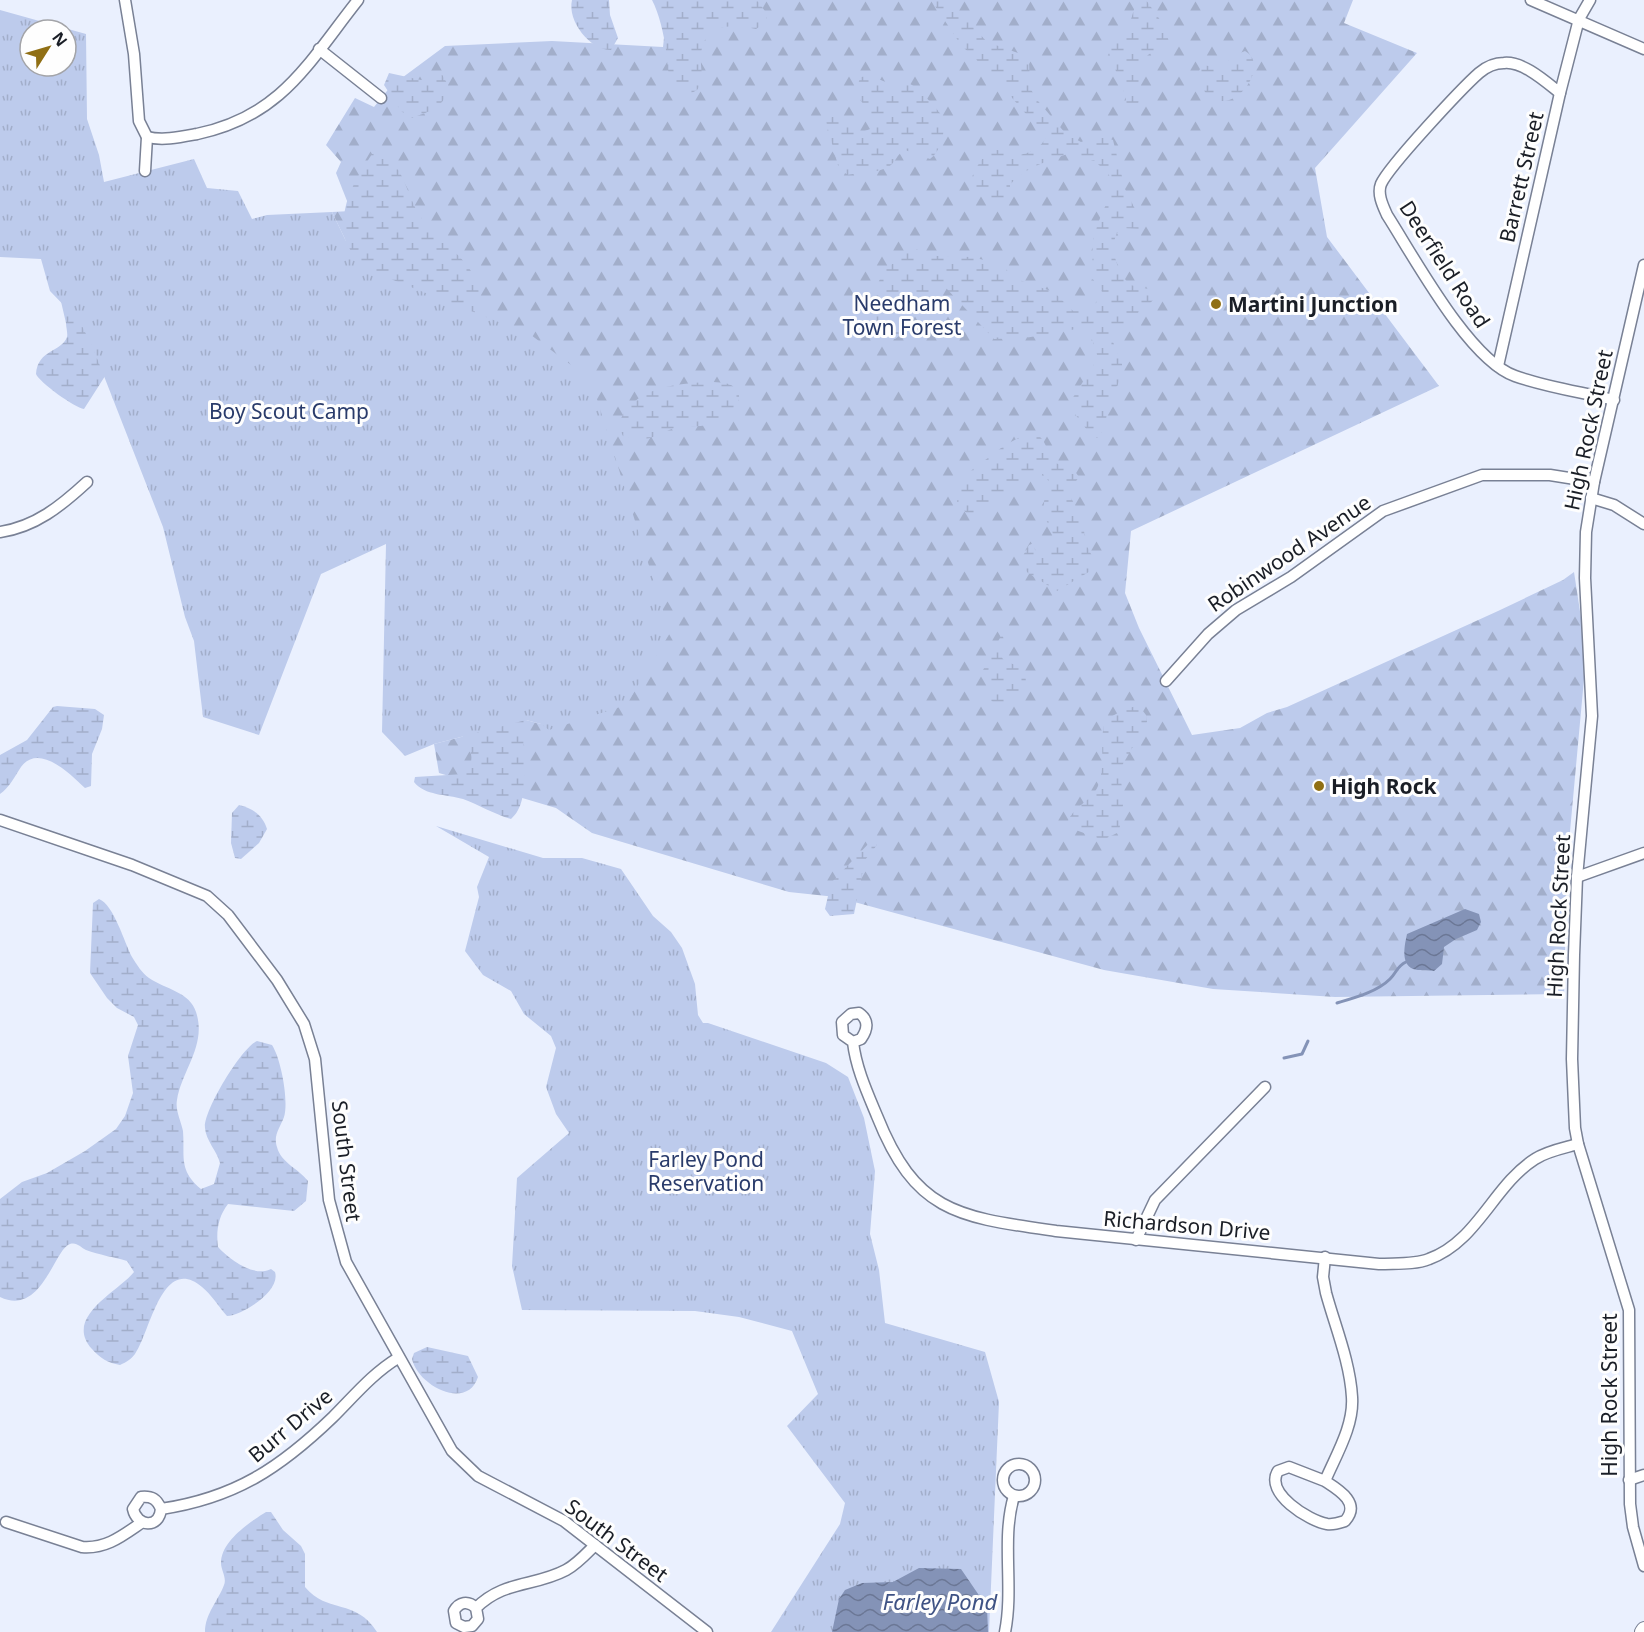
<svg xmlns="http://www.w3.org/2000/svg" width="1644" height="1632" font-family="'Noto Sans',sans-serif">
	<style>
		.forest { fill: url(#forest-firs) }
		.wetland { fill: url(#wetland-marsh) }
		.park { fill: url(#park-tufts); fill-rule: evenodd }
		.water { fill: url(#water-waves) }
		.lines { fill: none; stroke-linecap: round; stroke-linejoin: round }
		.stream { stroke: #8493b7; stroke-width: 3 }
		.minor-casing { stroke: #798195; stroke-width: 13 }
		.major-casing { stroke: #798195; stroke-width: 16 }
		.minor { stroke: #fff; stroke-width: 10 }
		.major { stroke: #fff; stroke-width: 14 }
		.poi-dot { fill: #906f14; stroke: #fefefe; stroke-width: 2 }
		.labels { text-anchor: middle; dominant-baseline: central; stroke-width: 6; stroke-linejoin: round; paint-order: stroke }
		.street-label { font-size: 21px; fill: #1a1e26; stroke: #fefefe }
		.park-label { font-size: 21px; fill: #293b6b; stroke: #fefefe }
		.poi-label { font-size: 21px; font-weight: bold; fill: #1a1e26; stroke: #fefefe; text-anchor: start }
		.water-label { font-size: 22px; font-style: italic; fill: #3e5284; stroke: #fefefe }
	</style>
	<defs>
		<pattern id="forest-firs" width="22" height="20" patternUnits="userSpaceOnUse" patternTransform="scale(1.5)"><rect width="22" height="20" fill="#bdcbec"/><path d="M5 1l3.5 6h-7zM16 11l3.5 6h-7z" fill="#a2aeca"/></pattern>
		<pattern id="wetland-marsh" width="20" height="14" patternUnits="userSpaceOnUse" patternTransform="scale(1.5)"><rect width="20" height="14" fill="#bdcbec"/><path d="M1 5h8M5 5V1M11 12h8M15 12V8" fill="none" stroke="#a2aeca"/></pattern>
		<pattern id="park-tufts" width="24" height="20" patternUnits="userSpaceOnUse" patternTransform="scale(1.5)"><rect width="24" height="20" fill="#bdcbec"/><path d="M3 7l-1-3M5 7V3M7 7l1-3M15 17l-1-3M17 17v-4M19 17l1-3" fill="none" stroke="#a2aeca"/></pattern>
		<pattern id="water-waves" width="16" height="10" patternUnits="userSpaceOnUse" patternTransform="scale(1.5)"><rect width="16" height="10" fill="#8493b7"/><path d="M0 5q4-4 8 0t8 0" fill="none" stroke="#6b7795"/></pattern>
	</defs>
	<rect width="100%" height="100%" fill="#eaf0fe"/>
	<!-- forest -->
	<path class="forest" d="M668,0H1353L1344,23L1417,53L1315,168L1327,237L1439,386L1131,531L1125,593L1139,628L1192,735L1240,728L1267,713L1287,707L1498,611L1563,580L1574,572L1583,631L1584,679L1567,864L1564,994L1335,997L1213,989L1104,970L836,897L789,892L592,833L556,808L439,773L434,744L526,720L541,724L514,330L358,266L332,212L351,211L336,173L341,162L326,145L355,98L374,107L391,86L445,46L552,41L663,47Z"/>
	<!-- wetland -->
	<g class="wetland">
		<path d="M572,0H609L610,15L618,38L611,50C590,50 567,21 572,0Z"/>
		<path d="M652,0H675L683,6L694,0H757L767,14L766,22L756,29C709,19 695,36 703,81L697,90C668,108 668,66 666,50C664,35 659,13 652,0Z"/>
		<path d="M931,0H942L944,4L957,9L987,42L1021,54L1029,61L1030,88L1038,101L1066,134L1081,142L1101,135L1113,140L1125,189L1142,223L1141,229L1121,228C1106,243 1117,272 1130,285L1153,290L1156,297C1141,314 1121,320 1113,342L1122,364V376L1108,403L1105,428L1097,438H1093L1075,414L1072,399L1098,358L1088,327L1025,338L994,339L946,288L939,287C920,297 914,327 895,339H884L873,320L872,305L879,281L885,270L909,250L915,249L937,256L971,257L1002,264L1013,278L1054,292L1073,311L1088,309L1103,297L1101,288L1091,278C1094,264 1091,249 1094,236C1098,219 1108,203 1113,186L1109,175L1094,160L1083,162L1070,153C1049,161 1024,167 1010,185V201L980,196L969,190C969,179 983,149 997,150C1001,150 1006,154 1010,155C1024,157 1041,149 1046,137L994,77L961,45Z"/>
		<path d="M1137,0H1146L1163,24L1169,41L1165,48C1118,58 1157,95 1128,120L1125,114L1126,97L1107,48L1127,32Z"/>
		<path d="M0,39L30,66L107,373L84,409C75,408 39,382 36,374C38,349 62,352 67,337C68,334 66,327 66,323Z"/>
		<path d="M1245,51C1270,64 1238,114 1211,98C1203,94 1201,81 1198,73L1202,65C1231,70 1224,58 1245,51Z"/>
		<path d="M440,71L448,85C447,107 429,112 411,118L401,111L384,85L389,73L421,80Z"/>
		<path d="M870,76C878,78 888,84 897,85C902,86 904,81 910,84C917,87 943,113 944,121C945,134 940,152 930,159L905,150C898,153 897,159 892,164C884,173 860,172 848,175L839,169L826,122L834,115C849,115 851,126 862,132L873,128L875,118C864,105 851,94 861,77Z"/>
		<path d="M383,153C404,167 407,196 420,216C437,241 465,254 477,282C482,293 476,307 473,318L527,715C517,744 535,799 511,819C494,814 479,805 463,799C446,794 425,796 414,782L415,777L464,774C478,760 470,744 458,731L393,585L355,269C334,220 344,197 372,154Z"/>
		<path d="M708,382C715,382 725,382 731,385C754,399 722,419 710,424C698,428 684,425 672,429C648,438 652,442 623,436L618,426C631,387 674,384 708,382Z"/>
		<path d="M1032,431C1056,444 1038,462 1074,470L1079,477L1071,488V498L1082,518L1086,544L1095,562L1092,570L1057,591L1028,573L1019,563L1029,545L1034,543L1035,550L1042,554C1066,537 1046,528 1044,513C1042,503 1048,490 1048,480L1042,474C1009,473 996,518 967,514L957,502L960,479L1005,445Z"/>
		<path d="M1002,634L1006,644L1002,658C1009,665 1019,663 1024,673C1033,693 1007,709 991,701L990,685L982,672Z"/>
		<path d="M57,706L95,709L104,715L102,729L92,754L91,786L85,788C71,775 39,742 21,767C15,776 9,788 0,794V755L27,740L53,707Z"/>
		<path d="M1139,706L1146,715L1147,722L1119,771L1124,798L1119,832L1103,840L1073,829L1068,822C1072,807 1092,801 1098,786C1106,766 1099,741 1105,720L1127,708Z"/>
		<path d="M239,805C252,808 263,815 267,829L259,843L241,859L235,858L231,843L232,813Z"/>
		<path d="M872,840L877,845L865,860L854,914L830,916L825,909L831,883Z"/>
		<path d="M99,899C114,905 124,942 132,957C137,965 142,973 149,978C165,989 190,992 196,1012C207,1045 182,1070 177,1100C175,1110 181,1121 183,1131C185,1156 178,1170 201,1189L214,1184L220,1163C217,1151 206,1141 205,1128C203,1111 242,1047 257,1041L272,1045C281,1059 289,1101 284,1117C280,1128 273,1135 277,1147C281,1163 298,1168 308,1181L306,1201L294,1211L228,1204C218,1217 216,1231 218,1247C229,1259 254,1278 271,1269L275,1272C281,1291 243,1315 227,1316C219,1307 211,1294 202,1287C162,1253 150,1333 135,1354C131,1359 127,1362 120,1365C108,1363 100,1358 92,1349C63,1317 118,1292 134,1272L127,1261C114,1257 99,1255 86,1250C80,1247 77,1242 70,1244C54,1249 42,1317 0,1297V1199L22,1182L47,1173L85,1151L116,1129L125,1116L133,1093L128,1056L138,1025L134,1017L117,1008L107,998L90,973L93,903Z"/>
		<path d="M427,1347L468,1356L478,1377C467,1411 418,1386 412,1359L414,1353Z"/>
		<path d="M266,1512H271L283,1530L301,1546L305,1554V1587C327,1614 356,1598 377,1632H205C205,1614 218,1601 224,1585C227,1578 221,1570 221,1563C221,1541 250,1522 266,1512Z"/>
	</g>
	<!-- park -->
	<g class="park">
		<path d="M0,10L86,34L87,119L99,155L104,182L194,159L207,188L238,191L252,219L267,215L332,212L358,266L531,335L591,380L670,633L626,705L549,730L541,724L526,720L434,744L405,756L382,732L386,544L321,574L259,735L203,717L194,641L185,617L163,527L93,348L80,322L50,291L41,259L0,257ZM30,30H66V66H30Z"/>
		<path d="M436,826L543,858H582L621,869L653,916L671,932L682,948L695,984L698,1015L703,1023H708L826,1063L848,1077L864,1118L875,1171L870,1234L879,1270L885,1323L985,1352L999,1402L989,1632H771L840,1524L845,1503L787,1426L818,1394L792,1331L739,1317L695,1311L522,1310L512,1266L517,1178L569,1133L556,1114L546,1087L556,1048L551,1036L524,1014L511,991L483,975L465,951L479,897L477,887L489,857Z"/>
	</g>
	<!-- water -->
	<g class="water">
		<path d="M1465,909L1479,914L1481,922L1477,930L1456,939L1444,947L1442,964L1434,971C1427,969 1419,971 1413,969C1400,963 1405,944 1407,934Z"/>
		<path d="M919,1568L961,1569L987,1607L988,1632H832L839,1599L845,1590L862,1583L893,1582Z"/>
	</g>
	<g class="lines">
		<!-- stream -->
		<g class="stream">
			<path d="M1337,1003C1354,998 1377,992 1390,979C1397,972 1397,966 1406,962"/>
			<path d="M1284,1058L1302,1054L1308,1041"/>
		</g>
		<defs>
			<g id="minor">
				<path d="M125,0L134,54L139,121L147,137L145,171"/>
				<path d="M1531,0L1644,49"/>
				<path d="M319,49L381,98"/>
				<path d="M1560,93C1546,82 1523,61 1504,63C1495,63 1486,67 1479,73C1462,88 1389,166 1381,184C1377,194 1383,206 1387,215C1414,257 1469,360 1515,376C1546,387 1581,392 1614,400"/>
				<path d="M147,137C163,141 181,137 197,134C282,116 308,63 358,0"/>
				<path d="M1644,265L1594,482L1586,532L1585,578L1592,716L1577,877L1574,955L1572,1059L1575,1128L1578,1144L1629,1310L1630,1504L1633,1527L1644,1566"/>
				<path d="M1498,366L1560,93L1579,19L1590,0"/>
				<path d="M1591,498L1614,505L1644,524"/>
				<path d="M0,532C35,527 61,506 87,482"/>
				<path d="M1166,681L1208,634L1236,610L1291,577L1383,511L1482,475H1550L1594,482"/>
				<path d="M0,820L132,865L207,896L228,915L277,980L304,1024L315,1059L329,1200L346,1262L452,1451L478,1476L564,1521L707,1632"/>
				<path d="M1577,877L1644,853"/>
				<path d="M853,1042L843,1035L842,1022L851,1014L859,1013C869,1020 868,1029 861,1039L853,1042C856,1068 867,1092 877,1116C916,1214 959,1217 1056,1231L1379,1264C1395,1263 1414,1265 1429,1259C1477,1242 1494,1185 1535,1159C1547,1151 1564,1148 1578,1144"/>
				<path d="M1136,1240L1155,1200L1265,1087"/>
				<path d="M1325,1257L1323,1277L1326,1293C1335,1326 1350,1362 1352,1397C1354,1426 1336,1455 1325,1481L1289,1467L1278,1471C1264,1493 1309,1521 1327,1524C1334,1525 1339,1523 1345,1521C1361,1503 1339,1490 1325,1481"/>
				<circle cx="1019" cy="1480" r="16"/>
				<path d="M1629,1480L1644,1475"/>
				<path d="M161,1509C159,1529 137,1527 133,1509L141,1497C152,1496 157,1499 161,1509C235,1498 280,1468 333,1417C354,1396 373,1373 398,1358"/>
				<path d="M6,1522L82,1547C106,1549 122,1536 141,1523"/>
				<path d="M476,1608L478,1619L472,1626L464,1627L456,1623L454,1611C459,1602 468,1600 476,1608C504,1580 534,1587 566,1570C577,1564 586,1554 595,1545"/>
				<path d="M1005,1632C1014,1587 1001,1539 1014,1496"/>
			</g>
			<path id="major" d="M1642,1632L1644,1629"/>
		</defs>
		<!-- minor casing -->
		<use href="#minor" class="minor-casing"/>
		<!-- major casing -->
		<use href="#major" class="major-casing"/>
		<!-- minor -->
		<use href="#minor" class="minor"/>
		<!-- major -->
		<use href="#major" class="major"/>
	</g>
	<!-- markers -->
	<g class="poi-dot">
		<circle cx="1216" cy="304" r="6"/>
		<circle cx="1319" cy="786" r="6"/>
	</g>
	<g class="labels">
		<!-- street labels -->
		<g class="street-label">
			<text transform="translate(1521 177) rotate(-77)">Barrett Street</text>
			<text transform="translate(1445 264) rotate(57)">Deerfield Road</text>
			<text transform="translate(1588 430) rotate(-78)">High Rock Street</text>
			<text transform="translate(1289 553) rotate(-34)">Robinwood Avenue</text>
			<text transform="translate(1558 916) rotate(-87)">High Rock Street</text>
			<text transform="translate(347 1161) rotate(83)">South Street</text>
			<text transform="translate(1187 1225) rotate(5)">Richardson Drive</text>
			<text transform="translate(1609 1395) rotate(-90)">High Rock Street</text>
			<text transform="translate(290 1425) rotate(-40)">Burr Drive</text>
			<text transform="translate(617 1540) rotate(37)">South Street</text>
		</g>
		<!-- park labels -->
		<g class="park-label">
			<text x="902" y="303">Needham<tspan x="902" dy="24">Town Forest</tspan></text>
			<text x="289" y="411">Boy Scout Camp</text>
			<text x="706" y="1159">Farley Pond<tspan x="706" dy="24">Reservation</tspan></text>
		</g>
		<!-- poi labels -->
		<g class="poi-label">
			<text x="1228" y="304">Martini Junction</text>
			<text x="1331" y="786">High Rock</text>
		</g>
		<!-- water labels -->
		<g class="water-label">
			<text x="940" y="1601">Farley Pond</text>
		</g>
	</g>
	<!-- north arrow -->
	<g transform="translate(48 48) rotate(53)"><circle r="28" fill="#fefefe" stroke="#a3a4a8" stroke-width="1.5"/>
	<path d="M0-4.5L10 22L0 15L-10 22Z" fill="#906f14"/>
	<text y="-9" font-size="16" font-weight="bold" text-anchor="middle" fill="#1a1e26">N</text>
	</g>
</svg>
